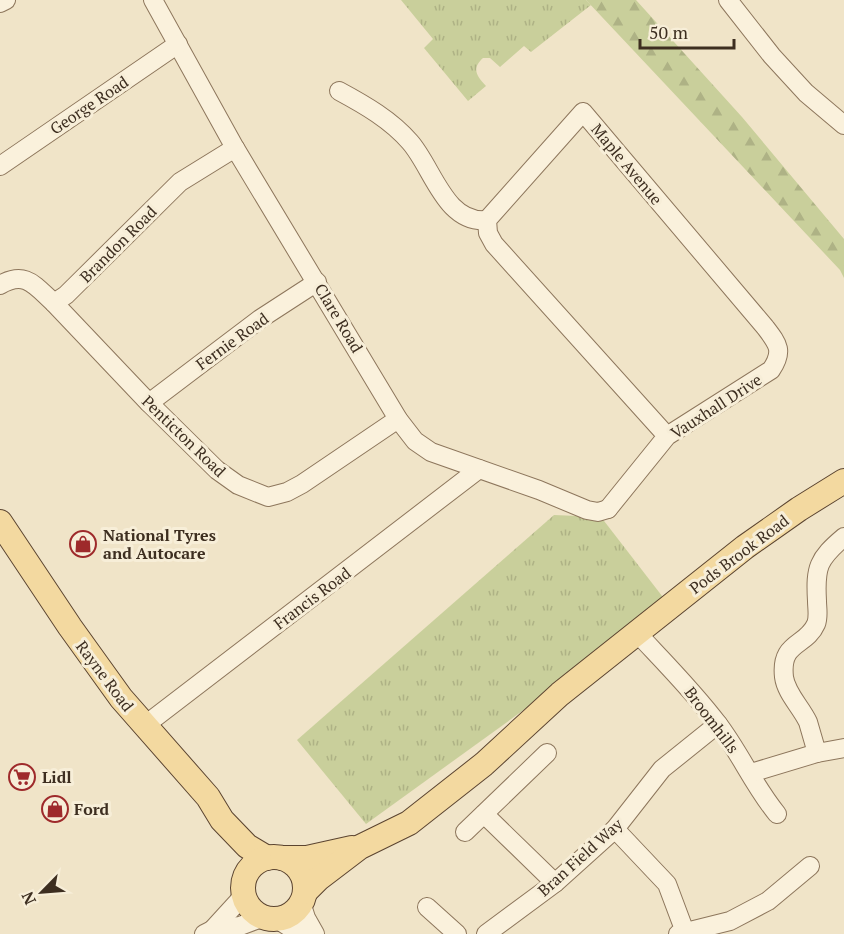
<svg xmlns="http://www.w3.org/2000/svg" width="844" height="934" font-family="'PT Serif',serif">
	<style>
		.forest { fill: url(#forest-firs) }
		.park { fill: url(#park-tufts) }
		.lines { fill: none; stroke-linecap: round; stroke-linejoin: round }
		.minor-casing { stroke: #8d765c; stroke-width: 20 }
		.major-casing { stroke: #5b4430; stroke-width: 26 }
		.minor { stroke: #faf1dc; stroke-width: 18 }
		.major { stroke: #f3d9a0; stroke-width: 24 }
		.labels { text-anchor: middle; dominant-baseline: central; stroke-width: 6; stroke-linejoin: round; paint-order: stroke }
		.street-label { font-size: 16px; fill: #3d2e20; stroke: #f7eed8 }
		.poi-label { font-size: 16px; font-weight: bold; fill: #3d2e20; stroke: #f7eed8; text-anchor: start }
	</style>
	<defs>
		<pattern id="forest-firs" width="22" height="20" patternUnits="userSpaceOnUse" patternTransform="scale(1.5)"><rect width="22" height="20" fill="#c9cf9b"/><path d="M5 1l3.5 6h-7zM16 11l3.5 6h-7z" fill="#aeb285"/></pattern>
		<pattern id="park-tufts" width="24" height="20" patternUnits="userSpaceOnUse" patternTransform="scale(1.5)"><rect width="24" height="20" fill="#c9cf9b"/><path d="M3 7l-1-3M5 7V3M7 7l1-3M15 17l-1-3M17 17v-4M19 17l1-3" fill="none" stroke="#aeb285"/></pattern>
	</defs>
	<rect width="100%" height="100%" fill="#f0e4c8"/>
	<!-- forest -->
	<path class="forest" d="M586,0H636L742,117L844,239V278L840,270Z"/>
	<!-- park -->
	<g class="park">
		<path d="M401,0H586L591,5L531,52L524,46L500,67L490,58H483C471,69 477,76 486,86L468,101L424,48L433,39Z"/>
		<path d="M554,515L601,517L669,605L366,824L297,740Z"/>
	</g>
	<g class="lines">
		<defs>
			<g id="minor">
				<path d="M153,0L235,148L398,419L415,441L431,452L539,490L587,510L598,512L608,509"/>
				<path d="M728,0L772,56L806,93L844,125"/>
				<path d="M0,3L6,0"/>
				<path d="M339,91C365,105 391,120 410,142C433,168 445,224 487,220"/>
				<path d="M0,166L178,44"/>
				<path d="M0,285C26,270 35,286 54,303L66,295L180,182L235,148"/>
				<path d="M54,303L149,403L217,470L238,485L268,497L287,492L302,484L398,419"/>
				<path d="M149,403L260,319L317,282"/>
				<path d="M608,509L667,436L771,370C784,351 778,344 765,327L583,112L487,220L488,233L494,244L667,436"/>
				<path d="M637,633C665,663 694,692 718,724C740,753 754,786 777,814"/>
				<path d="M144,726L479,469"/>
				<path d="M817,753C814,743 811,732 808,722C801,707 786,693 784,677C780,641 806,647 816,624C819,617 817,608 817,601C815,567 818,559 844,537"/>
				<path d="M751,773L817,753L844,748"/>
				<path d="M484,814L555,883"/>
				<path d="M615,829L667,884L685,932"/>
				<path d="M465,832L547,753"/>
				<path d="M301,902L306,918L315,934"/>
				<path d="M427,907L457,934"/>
				<path d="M275,918L300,934"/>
				<path d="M212,930L244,895"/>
				<path d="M204,934L212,930L240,926L264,917"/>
				<path d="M486,934L555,883L615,829L662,769L718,724"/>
				<path d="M678,934L730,921L768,901L810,866"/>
			</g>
			<g id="major">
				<path d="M0,522L70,627L121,698L208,797L222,820L247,846L267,858"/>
				<circle cx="274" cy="888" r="31"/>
				<path d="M282,858H307L352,848"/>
				<path d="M305,892L318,879L360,847L409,823L484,764L560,694L745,547L799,509L844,481"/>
			</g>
		</defs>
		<!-- minor casing -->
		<use href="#minor" class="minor-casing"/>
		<!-- major casing -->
		<use href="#major" class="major-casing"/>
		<!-- minor -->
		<use href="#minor" class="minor"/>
		<!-- major -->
		<use href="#major" class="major"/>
	</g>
	<!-- icons -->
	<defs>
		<symbol id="shop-ring" viewBox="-11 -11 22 22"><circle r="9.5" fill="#f7eed8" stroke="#9e2a2b" stroke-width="1.5"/><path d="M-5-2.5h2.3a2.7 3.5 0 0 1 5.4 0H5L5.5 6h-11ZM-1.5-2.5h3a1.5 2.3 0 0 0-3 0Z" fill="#9e2a2b"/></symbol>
		<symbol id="supermarket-ring" viewBox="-11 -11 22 22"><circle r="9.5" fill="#f7eed8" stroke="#9e2a2b" stroke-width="1.5"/><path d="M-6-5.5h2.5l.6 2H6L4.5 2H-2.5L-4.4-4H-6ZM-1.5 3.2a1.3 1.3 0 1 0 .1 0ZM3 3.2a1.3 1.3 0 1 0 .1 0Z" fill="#9e2a2b"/></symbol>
	</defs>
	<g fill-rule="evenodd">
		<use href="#shop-ring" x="68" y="529" width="30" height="30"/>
		<use href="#supermarket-ring" x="7" y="762" width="30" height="30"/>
		<use href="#shop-ring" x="40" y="794" width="30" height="30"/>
	</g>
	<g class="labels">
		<!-- street labels -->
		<g class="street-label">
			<text transform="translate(89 105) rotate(-34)">George Road</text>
			<text transform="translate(627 164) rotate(50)">Maple Avenue</text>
			<text transform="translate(118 244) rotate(-45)">Brandon Road</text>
			<text transform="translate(339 318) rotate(59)">Clare Road</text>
			<text transform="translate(232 341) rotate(-36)">Fernie Road</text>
			<text transform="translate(716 406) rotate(-33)">Vauxhall Drive</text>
			<text transform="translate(184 436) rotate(44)">Penticton Road</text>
			<text transform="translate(739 554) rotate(-37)">Pods Brook Road</text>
			<text transform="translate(312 598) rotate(-37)">Francis Road</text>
			<text transform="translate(105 676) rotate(53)">Rayne Road</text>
			<text transform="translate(712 720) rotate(53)">Broomhills</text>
			<text transform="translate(580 857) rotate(-42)">Bran Field Way</text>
		</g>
		<!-- poi labels -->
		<g class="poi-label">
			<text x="103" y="535">National Tyres<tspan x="103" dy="18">and Autocare</tspan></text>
			<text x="42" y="777">Lidl</text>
			<text x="74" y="809">Ford</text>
		</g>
	</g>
	<!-- north arrow -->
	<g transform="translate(42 892) rotate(245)" stroke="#f7eed8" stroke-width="4.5" paint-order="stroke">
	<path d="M0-4.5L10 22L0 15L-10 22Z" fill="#3d2e20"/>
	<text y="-9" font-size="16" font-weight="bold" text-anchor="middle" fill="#3d2e20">N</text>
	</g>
	<!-- scale -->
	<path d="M640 39v9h94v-9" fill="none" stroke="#3d2e20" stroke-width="3"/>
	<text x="649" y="39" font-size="18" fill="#3d2e20" stroke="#f7eed8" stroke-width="4.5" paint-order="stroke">50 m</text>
</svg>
